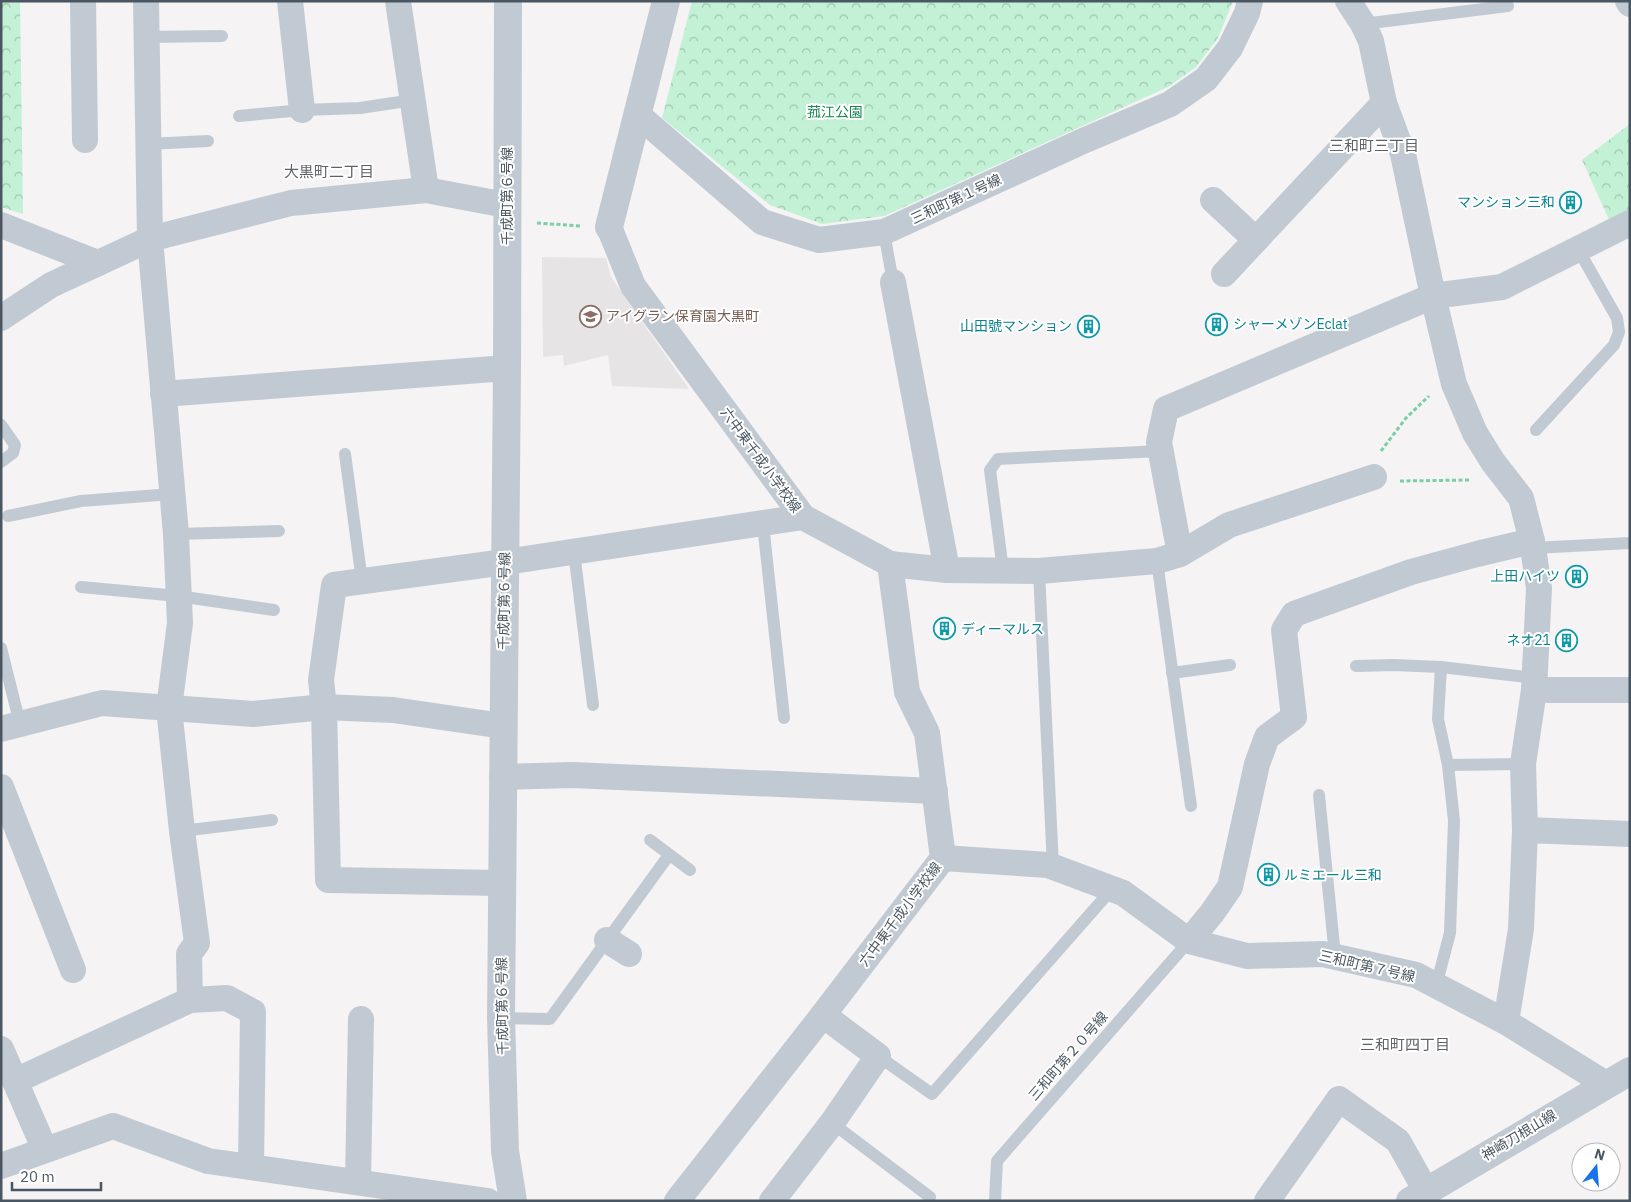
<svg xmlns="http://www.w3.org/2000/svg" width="1631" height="1202" font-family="'IBM Plex Sans','Noto Sans JP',sans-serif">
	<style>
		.education { fill: #e6e4e5 }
		.park { fill: url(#park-crowns) }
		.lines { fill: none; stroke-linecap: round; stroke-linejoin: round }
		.path { stroke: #7ad0a6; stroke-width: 3; stroke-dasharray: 4 2.5; stroke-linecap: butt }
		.service { stroke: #c1cad2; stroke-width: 12 }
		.minor { stroke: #c1cad2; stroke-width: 26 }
		.tertiary { stroke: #c1cad2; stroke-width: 28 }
		.labels { text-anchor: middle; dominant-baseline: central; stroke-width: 4; stroke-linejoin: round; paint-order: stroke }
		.park-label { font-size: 14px; fill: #17864f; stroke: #fff }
		.street-label { font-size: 14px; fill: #4a5661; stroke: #fff }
		.culture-label { font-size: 14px; fill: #0d838f; stroke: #fff; text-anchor: end }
		.education-label { font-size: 14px; fill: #785e54; stroke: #fff; text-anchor: start }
		.neighbourhood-label { font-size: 15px; fill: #5f6368; stroke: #fff }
	</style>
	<defs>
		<pattern id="park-crowns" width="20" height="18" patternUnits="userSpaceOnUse" patternTransform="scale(1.25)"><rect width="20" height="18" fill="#c3f1d5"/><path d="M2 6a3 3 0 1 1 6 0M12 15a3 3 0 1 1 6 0" fill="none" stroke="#a0c6b0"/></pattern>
	</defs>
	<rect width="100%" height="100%" fill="#f5f3f3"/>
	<!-- education -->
	<path class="education" d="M542,257L606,258L611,277L689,389L612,386L608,355L564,366L563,355L543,357Z"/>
	<!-- park -->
	<g class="park">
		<path d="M1,1H20L23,214L1,207Z"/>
		<path d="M692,1H1233L1218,38L1196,67L1168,87L884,216L822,224L770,205L662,118Z"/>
		<path d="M1630,124V215L1611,224L1582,160Z"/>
	</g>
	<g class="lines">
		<!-- path -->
		<g class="path">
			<path d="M537,223L581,226"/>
			<path d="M1381,451L1406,418L1429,396"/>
			<path d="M1400,481L1471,480"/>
		</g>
		<!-- service -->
		<g class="service">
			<path d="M1363,24L1508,6"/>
			<path d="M146,37L222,36"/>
			<path d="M239,116L302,110L360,108L413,100"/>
			<path d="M148,144L208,141"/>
			<path d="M884,232L893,282"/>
			<path d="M1,425L15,445L13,453L1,462"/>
			<path d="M1536,430L1614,345L1619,332L1617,318L1578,249"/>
			<path d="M345,454L362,581"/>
			<path d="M8,516L81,501L172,494"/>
			<path d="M763,524L784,718"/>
			<path d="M176,534L279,531"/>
			<path d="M1533,548L1630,543"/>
			<path d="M574,552L593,705"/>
			<path d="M1157,561L1191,806"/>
			<path d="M1003,570L990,470L998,459L1161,451"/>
			<path d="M1039,571L1053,867"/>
			<path d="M81,587L178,596L274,610"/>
			<path d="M1,648L20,724"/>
			<path d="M1356,666L1394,665L1441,667L1535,678"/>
			<path d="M1172,673L1230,665"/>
			<path d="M1448,765L1523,764"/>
			<path d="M1319,795L1335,956"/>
			<path d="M182,831L272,820"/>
			<path d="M650,840L690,870"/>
			<path d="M1436,986L1450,933L1454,821L1448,765L1438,719L1441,667"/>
			<path d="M501,1018L550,1019L669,855"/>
			<path d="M878,1056L932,1094L1112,889"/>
			<path d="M832,1123L930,1197"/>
			<path d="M995,1201L997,1161L1189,941"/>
		</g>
		<!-- minor -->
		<g class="minor">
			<path d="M83,1L85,140"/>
			<path d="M146,1L150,239L176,534L180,623L169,708L182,831L197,943L189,954L190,1000"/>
			<path d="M290,1L302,110"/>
			<path d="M398,1L426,190"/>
			<path d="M1348,1L1363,24L1371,41L1384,103L1403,154L1433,296L1454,384L1475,433L1493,462L1521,498L1532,541L1539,588L1534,690L1523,764L1525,830L1521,929L1506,1022"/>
			<path d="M1628,1L1630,4"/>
			<path d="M638,115L762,222L819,240L884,232L1083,141L1170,104L1206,79L1230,48L1247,13L1250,1"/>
			<path d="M1213,200L1256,240"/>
			<path d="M1,225L98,263"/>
			<path d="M609,227L633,286L803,517L890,564L907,692L927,733L943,858L823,1015L677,1201"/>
			<path d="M1224,274L1384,103"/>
			<path d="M893,282L947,570"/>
			<path d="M1,318L51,285L150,239L291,203L426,190L506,205"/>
			<path d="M163,394L507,368"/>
			<path d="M1180,554L1159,442L1166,409L1433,296L1502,287L1630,223"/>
			<path d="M890,564L947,570L1039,571L1157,561L1180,554L1229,525L1374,477"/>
			<path d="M1534,690H1630"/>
			<path d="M1,729L102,703L253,714L324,707L393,710L503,726"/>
			<path d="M502,777L573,775L935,791"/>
			<path d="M1,787L73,970"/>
			<path d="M1525,830L1630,834"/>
			<path d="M943,858L1048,865L1123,893L1189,941L1247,956L1323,954L1416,975L1506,1022L1606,1084"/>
			<path d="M502,883L328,880L324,707L321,680L334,585L505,562L803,517"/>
			<path d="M607,940L629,954"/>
			<path d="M1189,941L1212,913L1230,887L1257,764L1267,737L1294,717L1284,630L1294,614L1411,572L1477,554L1532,541"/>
			<path d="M1,1049L45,1150"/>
			<path d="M15,1081L190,1000L227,998L253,1012L251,1167"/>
			<path d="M1,1166L113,1126L208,1161L488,1201"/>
			<path d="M358,1182L361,1019"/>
			<path d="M772,1201L832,1123L878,1056L823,1015"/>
			<path d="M1267,1201L1339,1099L1398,1141L1426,1191"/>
		</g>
		<!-- tertiary -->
		<g class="tertiary">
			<path d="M508,1L507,368L501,1018L505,1151L513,1201"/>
			<path d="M609,227L666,1"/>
			<path d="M1410,1201L1630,1071"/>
		</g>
	</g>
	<!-- icons -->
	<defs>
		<symbol id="building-ring" viewBox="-11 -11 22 22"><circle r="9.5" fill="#fff" stroke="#0f9aa8" stroke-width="1.5"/><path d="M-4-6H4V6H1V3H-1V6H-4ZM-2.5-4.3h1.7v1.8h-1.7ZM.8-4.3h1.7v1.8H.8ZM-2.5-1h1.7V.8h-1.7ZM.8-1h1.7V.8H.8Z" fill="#0f9aa8"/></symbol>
		<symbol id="school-ring" viewBox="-11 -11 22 22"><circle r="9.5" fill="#fff" stroke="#8d6e63" stroke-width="1.5"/><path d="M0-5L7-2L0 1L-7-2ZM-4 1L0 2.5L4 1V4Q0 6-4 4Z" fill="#8d6e63"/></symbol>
	</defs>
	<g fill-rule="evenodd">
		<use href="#building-ring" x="1558" y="190" width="25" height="25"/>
		<use href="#school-ring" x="578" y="304" width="25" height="25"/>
		<use href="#building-ring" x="1204" y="312" width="25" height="25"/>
		<use href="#building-ring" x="1076" y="314" width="25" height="25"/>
		<use href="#building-ring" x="1564" y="564" width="25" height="25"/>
		<use href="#building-ring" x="932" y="616" width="25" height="25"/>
		<use href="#building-ring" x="1554" y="628" width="25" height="25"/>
		<use href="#building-ring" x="1256" y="862" width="25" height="25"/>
	</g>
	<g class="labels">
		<!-- park labels -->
		<g class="park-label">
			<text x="835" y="112">菰江公園</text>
		</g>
		<!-- street labels -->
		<g class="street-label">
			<text transform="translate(507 196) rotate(-90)">千成町第６号線</text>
			<text transform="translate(956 199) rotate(-25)">三和町第１号線</text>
			<text transform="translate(761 460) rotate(54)">六中東千成小学校線</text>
			<text transform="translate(504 601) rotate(-89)">千成町第６号線</text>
			<text transform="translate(900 914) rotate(-53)">六中東千成小学校線</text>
			<text transform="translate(1367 966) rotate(13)">三和町第７号線</text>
			<text transform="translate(502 1006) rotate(-91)">千成町第６号線</text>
			<text transform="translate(1068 1056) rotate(-49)">三和町第２０号線</text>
			<text transform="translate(1519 1135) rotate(-31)">神崎刀根山線</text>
		</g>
		<!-- culture labels -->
		<g class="culture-label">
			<text x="1555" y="202">マンション三和</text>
			<text x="1233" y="324" text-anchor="start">シャーメゾンEclat</text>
			<text x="1072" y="326">山田號マンション</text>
			<text x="1560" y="576">上田ハイツ</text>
			<text x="961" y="629" text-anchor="start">ディーマルス</text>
			<text x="1551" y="640">ネオ21</text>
			<text x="1284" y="875" text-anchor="start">ルミエール三和</text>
		</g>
		<!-- education labels -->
		<g class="education-label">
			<text x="606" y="316">アイグラン保育園大黒町</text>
		</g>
		<!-- neighbourhood labels -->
		<g class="neighbourhood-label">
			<text x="1374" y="145">三和町三丁目</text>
			<text x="329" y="171">大黒町二丁目</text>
			<text x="1405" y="1044">三和町四丁目</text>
		</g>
	</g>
	<!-- border -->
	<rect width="1631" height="1202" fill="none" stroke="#4a5661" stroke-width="5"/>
	<!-- north arrow -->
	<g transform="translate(1596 1167) rotate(17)"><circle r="24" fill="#ffffff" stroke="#b7bbc0"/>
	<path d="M0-4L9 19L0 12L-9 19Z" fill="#1a73e8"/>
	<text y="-8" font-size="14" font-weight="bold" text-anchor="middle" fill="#4a5661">N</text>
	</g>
	<!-- scale -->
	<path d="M12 1182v8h89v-8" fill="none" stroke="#4a5661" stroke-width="2.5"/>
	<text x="20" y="1182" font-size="15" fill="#4a5661" stroke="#ffffff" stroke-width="4" paint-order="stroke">20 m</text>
</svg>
